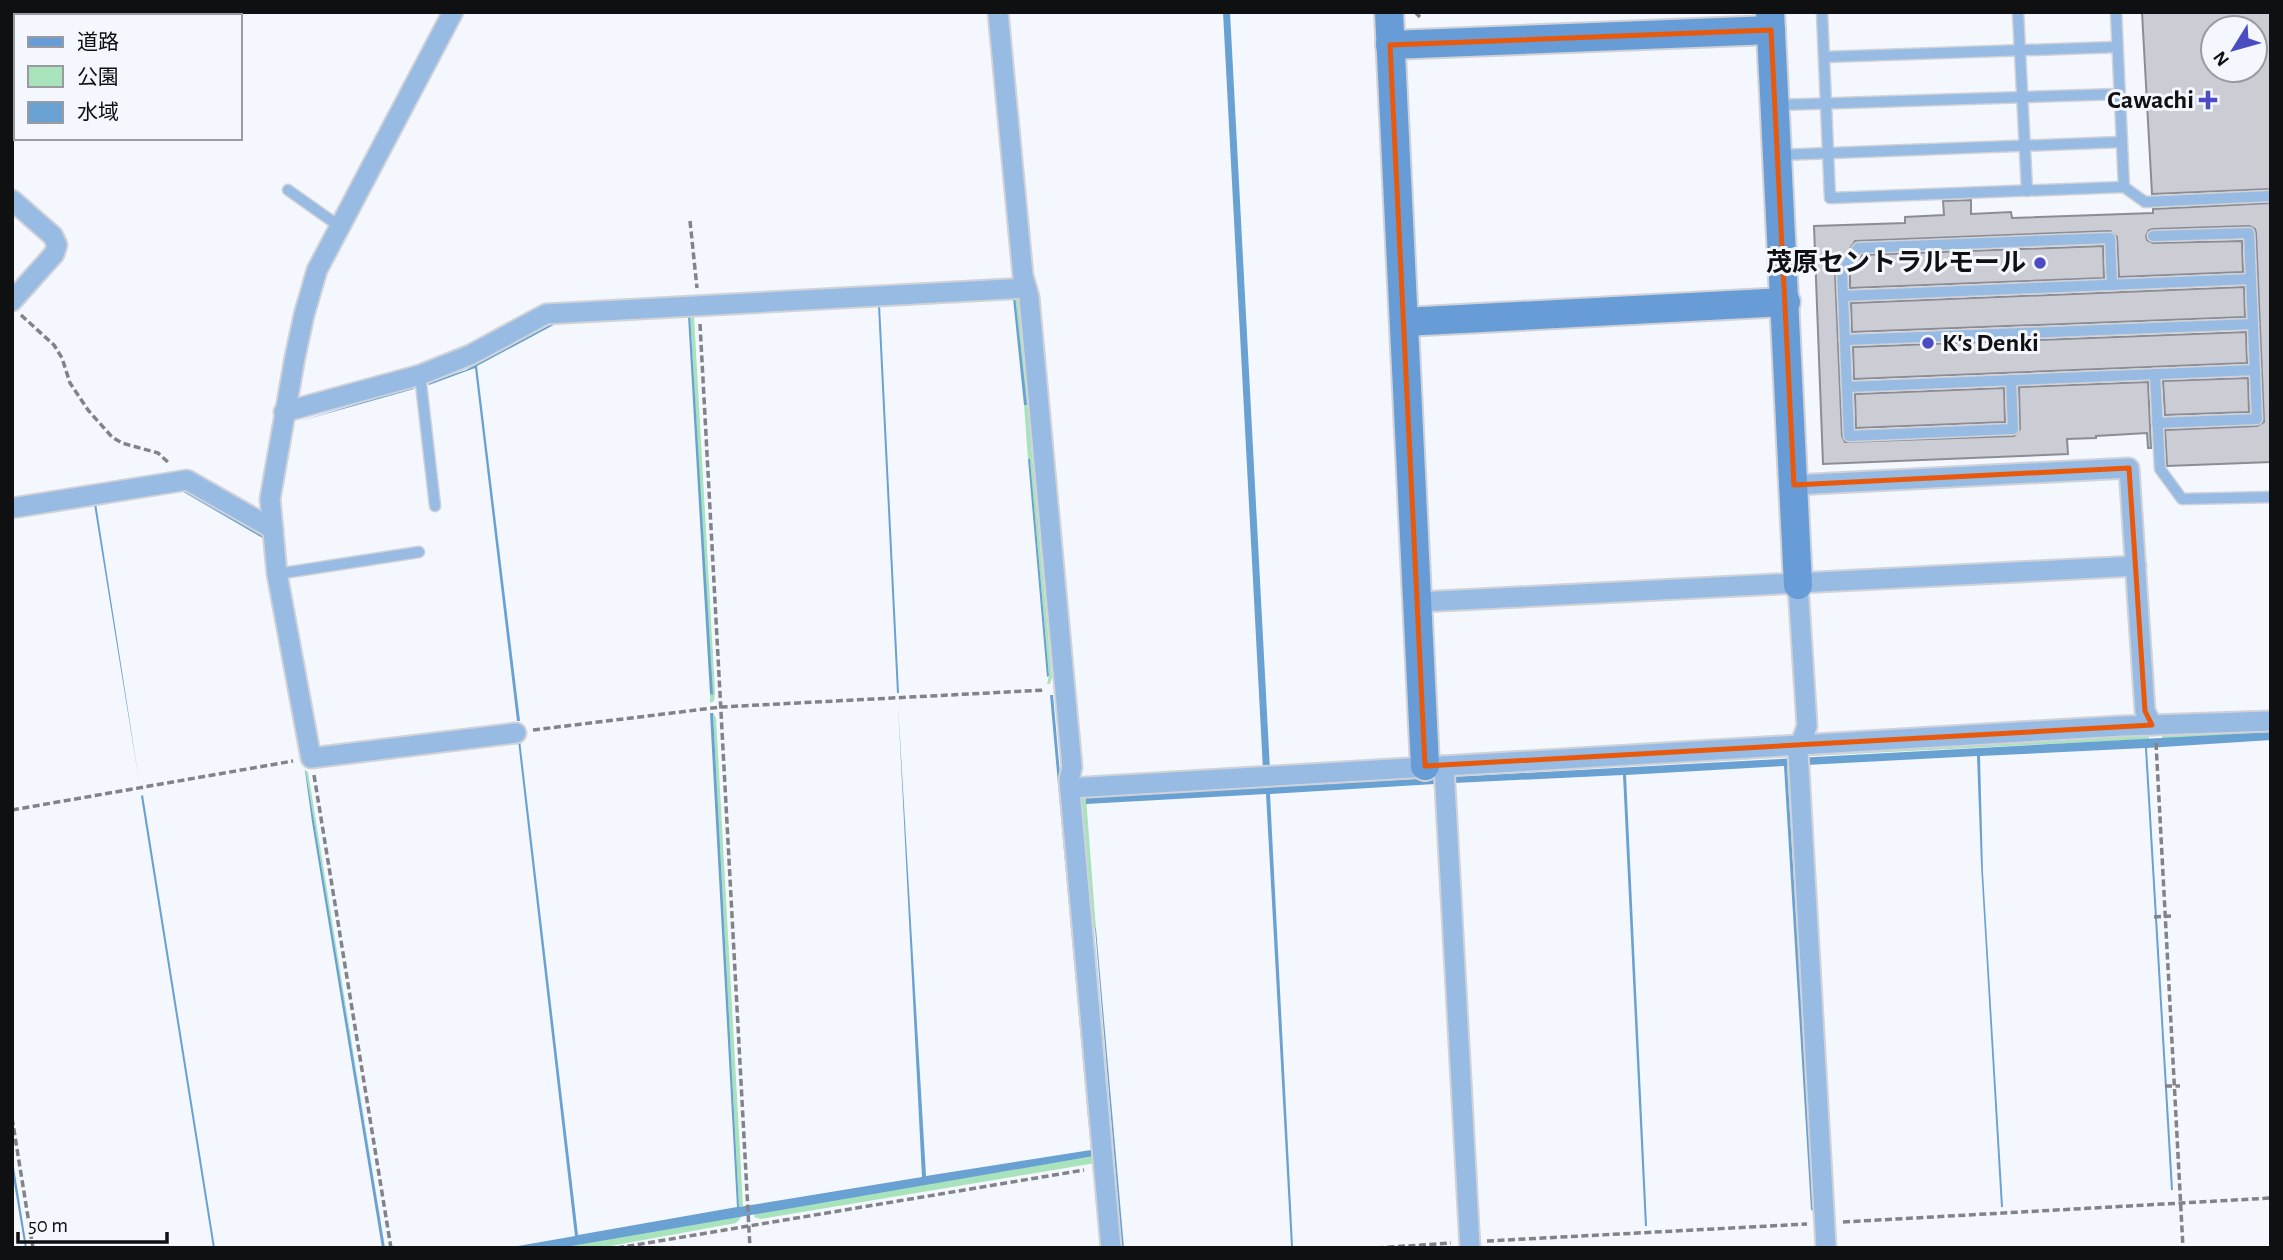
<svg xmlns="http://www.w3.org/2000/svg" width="2283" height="1260" font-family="'Alegreya Sans','Noto Sans JP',sans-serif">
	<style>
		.green { fill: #a8e3bc }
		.water { fill: #69a1d2 }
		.building { fill: #cccdd4; stroke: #8c8d94; stroke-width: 2; fill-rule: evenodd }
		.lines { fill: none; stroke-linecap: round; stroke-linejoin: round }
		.lane-casing { stroke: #d0d2d8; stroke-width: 13 }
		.street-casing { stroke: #d0d2d8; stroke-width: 23 }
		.secondary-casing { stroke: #d0d2d8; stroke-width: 32 }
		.path { stroke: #828388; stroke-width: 3.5; stroke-dasharray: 7 3.5; stroke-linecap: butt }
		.lane { stroke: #97bbe3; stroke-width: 10 }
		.street { stroke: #97bbe3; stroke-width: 19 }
		.secondary { stroke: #679cd7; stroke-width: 28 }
		.marked { fill: none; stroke: #e8590c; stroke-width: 5; stroke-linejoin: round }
		.poi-dot { fill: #4b4cc2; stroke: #f5f7fe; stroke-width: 2.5 }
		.labels { text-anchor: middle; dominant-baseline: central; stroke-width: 6; stroke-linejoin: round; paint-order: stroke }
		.poi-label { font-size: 26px; font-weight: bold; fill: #0f1012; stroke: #f5f7fe; text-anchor: end }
	</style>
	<rect width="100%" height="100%" fill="#f5f7fe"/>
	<!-- green -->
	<g class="green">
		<path d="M1013,294L1018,297L1052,677L1050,684H1047L1049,676L1030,460L1028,459L1024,405H1026Z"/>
		<path d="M690,311L694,316L715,692L714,701L710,703V694H712L690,313L561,319L466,370L429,383L426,386V384L428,381L466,370L479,359L537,327L561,319Z"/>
		<path d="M713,713L716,718L743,1206L739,1207Z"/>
		<path d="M2271,730V732L2162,739V736Z"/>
		<path d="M2149,733V739L1810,756V752Z"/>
		<path d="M1788,754V757L1451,776L1452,774Z"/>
		<path d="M1789,765L1814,1211L1787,766Z"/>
		<path d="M304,769L308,772L385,1248L306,773Z"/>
		<path d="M1434,775L1438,777L1086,797L1096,929H1094L1122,1248H1119L1080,795Z"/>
		<path d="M1094,1156L1096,1163L761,1219L754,1217L755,1213Z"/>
		<path d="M743,1215L736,1223L600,1248H560Z"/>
	</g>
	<!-- water -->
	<g class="water">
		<path d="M1223,12H1230L1270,770H1263Z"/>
		<path d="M1015,296L1027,405H1024L1013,298L880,305L899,693H897L878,305Z"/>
		<path d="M690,313L713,695L710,694L688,316L561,321L477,366L520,721H517L475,368L429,385L428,383L466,370L561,319Z"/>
		<path d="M414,387V389L297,422Z"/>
		<path d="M1028,459H1030L1049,676L1047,677Z"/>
		<path d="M180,488L266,537V540L180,490L96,503L139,781L94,504Z"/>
		<path d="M1050,695H1053L1094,1156L560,1248H507L575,1236L518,740H520L578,1235L737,1207L710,713H713L739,1207L922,1177L898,704L926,1176L1091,1150Z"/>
		<path d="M2271,732V740L2147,748L2173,1190H2171L2145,748L1980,756L1983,872L2003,1207H2001L1981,865L1977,756L1787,766L1814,1211L1811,1210L1784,766L1626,775L1647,1226H1645L1623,775L1454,783L1479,1231L1461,1236L1435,784L1270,794L1293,1246H1291L1266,794L1086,804V797Z"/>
		<path d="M305,771L306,773L385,1248H382L312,822Z"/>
		<path d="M143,795L215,1248H213L141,796Z"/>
		<path d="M1095,928L1096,929L1124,1248H1122Z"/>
		<path d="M12,1155L27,1248H25L12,1171Z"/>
	</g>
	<!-- building -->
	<g class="building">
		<path d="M2142,12H2271V189L2152,194ZM2213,28H2255V70H2213Z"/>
		<path d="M1971,200V214L2011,212L2012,218L2153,213V209L2271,203V462L2167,466L2165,430L2257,426L2264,422L2256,233L2255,229L2249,226L2153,229L2149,230L2146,236L2147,240L2153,243L2242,241L2243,272L2119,277L2117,237L2110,231L1855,241L1835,272L1842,436L1845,442L2014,436L2020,429L2019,387L2148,382L2151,448H2148L2147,433L2096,436V438L2067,439L2068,454L1823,464L1814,226L1905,223V217L1944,215L1943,201Z"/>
		<path d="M2103,246L2104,278L1850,288V274L1862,255Z"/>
		<path d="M2244,287L2245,317L1852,332L1851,303Z"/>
		<path d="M2246,332L2247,363L1854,379L1853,347Z"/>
		<path d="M2248,378L2249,412L2165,415L2163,381Z"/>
		<path d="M2004,388L2005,422L1856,428L1855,394Z"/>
	</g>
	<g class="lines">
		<defs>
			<g id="lane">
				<path d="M1822,12L1830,198L2124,187L2145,202L2271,196"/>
				<path d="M2018,12L2027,191"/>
				<path d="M2116,12L2124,187"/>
				<path d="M1824,57L2117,47"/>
				<path d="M1777,105L2119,94"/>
				<path d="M1779,155L2121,142"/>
				<path d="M288,190L339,226"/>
				<path d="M2153,236L2249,233L2257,419L2157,423"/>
				<path d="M1843,296L2251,279"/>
				<path d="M1845,340L2253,324"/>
				<path d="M2155,374L2160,469L2182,499L2271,497"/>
				<path d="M420,375L435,506"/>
				<path d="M2011,380L2013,429L1849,436L1842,272L1858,248L2110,238L2112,285"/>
				<path d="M1847,387L2255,370"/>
				<path d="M277,574L419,552"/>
			</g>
			<g id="street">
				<path d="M453,12L317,270L304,315L295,357L270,499L277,574L311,758L516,733"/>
				<path d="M998,12L1023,276L1029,297L1072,767L1069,780L1111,1248"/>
				<path d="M12,200L53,236L57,245L54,254L12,301"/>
				<path d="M284,412L420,375L470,355L546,314L1026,288"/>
				<path d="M1794,485L2129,468L2145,711L2152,725"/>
				<path d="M12,508L187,480L273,529"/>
				<path d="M1798,585L1807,726L1798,752L1826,1248"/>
				<path d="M1419,602L2136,566"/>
				<path d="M1444,766L1470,1248"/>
				<path d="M1071,788L2121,726L2271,721"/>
			</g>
			<g id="secondary">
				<path d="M1389,12L1425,766"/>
				<path d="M1770,12L1798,585"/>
				<path d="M1390,45L1771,30"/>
				<path d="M1404,322L1786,302"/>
			</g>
		</defs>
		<!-- lane casing -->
		<use href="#lane" class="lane-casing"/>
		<!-- street casing -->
		<use href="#street" class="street-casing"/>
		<!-- secondary casing -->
		<use href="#secondary" class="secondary-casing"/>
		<!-- path -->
		<g class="path">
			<path d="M1415,12L1422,19"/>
			<path d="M690,221L697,288"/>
			<path d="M21,315L54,345L62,358L70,383L88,410L112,437L122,443L158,453L170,464"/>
			<path d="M700,324L750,1248"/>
			<path d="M533,730L721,707L1045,690"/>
			<path d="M2156,743L2183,1248"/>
			<path d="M314,775L391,1248"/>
			<path d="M12,810L293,761"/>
			<path d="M2154,917L2171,916"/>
			<path d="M2165,1086H2180"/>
			<path d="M12,1118L33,1248"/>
			<path d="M1843,1222L2271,1198"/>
			<path d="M1487,1241L1807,1224"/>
			<path d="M617,1248L1084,1170"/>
			<path d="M1377,1248L1451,1243"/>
		</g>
		<!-- lane -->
		<use href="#lane" class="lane"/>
		<!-- street -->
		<use href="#street" class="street"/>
		<!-- secondary -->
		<use href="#secondary" class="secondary"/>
	</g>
	<!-- marked area -->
	<path class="marked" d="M1771,30L1794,485L2129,468L2145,711L2152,725L1425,766L1390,45Z"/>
	<!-- markers -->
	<g class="poi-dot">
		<path d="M2204.5 89.5h7v7h7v7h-7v7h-7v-7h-7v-7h7z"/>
		<circle cx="2040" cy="263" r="7"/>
		<circle cx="1928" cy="343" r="7"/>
	</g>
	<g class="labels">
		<!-- poi labels -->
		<g class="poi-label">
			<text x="2194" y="100">Cawachi</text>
			<text x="2026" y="263">茂原セントラルモール</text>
			<text x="1942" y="343" text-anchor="start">K's Denki</text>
		</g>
	</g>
	<!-- border -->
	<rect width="2283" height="1260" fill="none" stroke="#0f1012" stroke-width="28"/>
	<!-- legend -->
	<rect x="14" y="14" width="228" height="126" fill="#f5f7fe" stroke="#999ba0" stroke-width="2"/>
	<rect x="28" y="37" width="35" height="10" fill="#679cd7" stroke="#999ba0" stroke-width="2"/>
	<text x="77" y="49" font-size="21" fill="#0f1012">道路</text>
	<rect x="28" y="66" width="35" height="21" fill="#a8e3bc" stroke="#999ba0" stroke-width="2"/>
	<text x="77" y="84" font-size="21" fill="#0f1012">公園</text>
	<rect x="28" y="102" width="35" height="21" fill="#69a1d2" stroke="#999ba0" stroke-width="2"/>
	<text x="77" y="119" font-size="21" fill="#0f1012">水域</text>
	<!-- north arrow -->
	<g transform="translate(2234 49) rotate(233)"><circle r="33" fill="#f5f7fe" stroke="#999ba0" stroke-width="2"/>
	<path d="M0-5L12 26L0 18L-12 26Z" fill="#4b4cc2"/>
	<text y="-10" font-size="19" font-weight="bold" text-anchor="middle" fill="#0f1012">N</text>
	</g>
	<!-- scale -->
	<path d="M18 1232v10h149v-10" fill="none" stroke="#0f1012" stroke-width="3.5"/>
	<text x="28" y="1232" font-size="21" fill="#0f1012" stroke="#f5f7fe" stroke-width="5" paint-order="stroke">50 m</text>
</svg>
